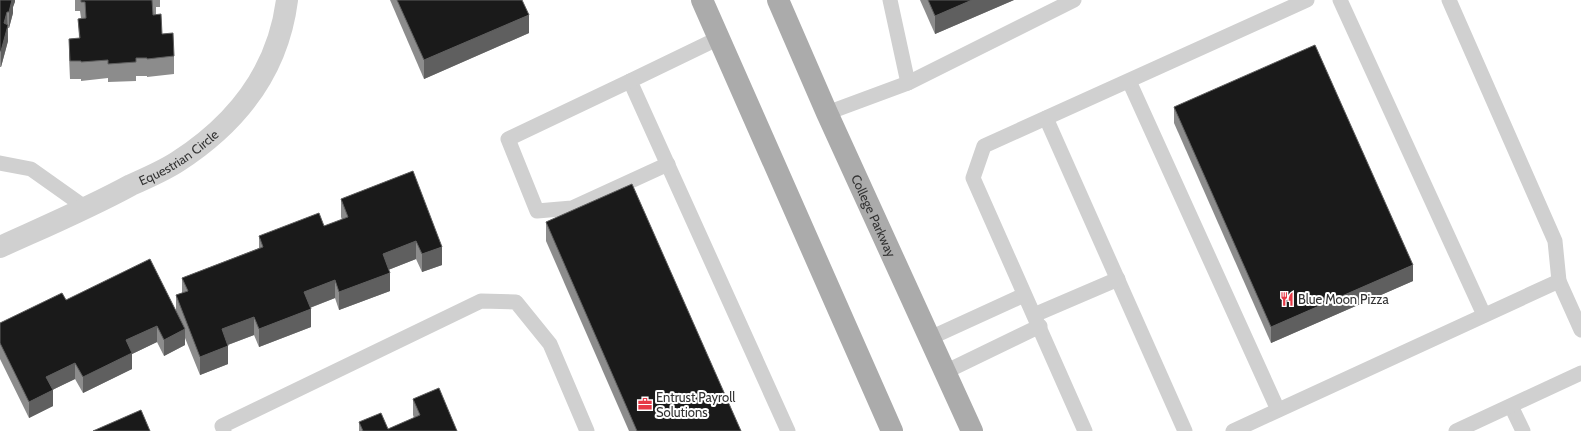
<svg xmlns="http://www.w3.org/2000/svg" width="1581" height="431" font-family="Cabin,sans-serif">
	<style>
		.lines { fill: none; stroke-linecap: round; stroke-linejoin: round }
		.service { stroke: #d0d0d0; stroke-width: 15 }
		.minor { stroke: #d0d0d0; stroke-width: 22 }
		.primary { stroke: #ababab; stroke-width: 22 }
		.wall { fill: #8c8c8c }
		.shaded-wall { fill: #5f5f5f }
		.building { fill: #1a1a1a; stroke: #5f5f5f }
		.labels { text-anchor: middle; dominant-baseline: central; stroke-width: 4; stroke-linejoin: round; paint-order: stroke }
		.street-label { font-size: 13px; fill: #333; stroke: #fff }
		.poi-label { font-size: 13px; fill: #333; stroke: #fff; text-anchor: start }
	</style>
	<rect width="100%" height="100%" fill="#fff"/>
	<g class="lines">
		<!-- service -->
		<g class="service">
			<path d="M890,0L908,83"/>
			<path d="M1340,0L1484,315"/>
			<path d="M1449,0L1555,241L1559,281L1581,330"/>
			<path d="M719,38L630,81L788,431"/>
			<path d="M630,81L508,139L537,211L572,208L668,164"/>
			<path d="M1129,81L1278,410"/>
			<path d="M827,113L908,83L1074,0"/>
			<path d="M1046,118L1185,431"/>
			<path d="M0,163L31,169L86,208"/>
			<path d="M1034,315L1118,279"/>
			<path d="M930,338L1024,295"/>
			<path d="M945,372L1040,326"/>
			<path d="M1511,406L1523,431"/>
			<path d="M224,431L222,426L481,301L516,302L550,344L587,431"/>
			<path d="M1085,431C1048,346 1010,262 973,178L984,146L1307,0"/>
			<path d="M1233,431L1559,281"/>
			<path d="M1456,431L1581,373"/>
		</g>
		<!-- minor -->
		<path class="minor" id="s1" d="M0,247C44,227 89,208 131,185C147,178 163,171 177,162C236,124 278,71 287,0"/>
		<!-- primary -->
		<g class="primary">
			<path d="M702,0L892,431"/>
			<path id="s2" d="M778,0L827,113L972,431"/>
		</g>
	</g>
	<!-- wall -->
	<g class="wall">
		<path d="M0,0H15L13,7V13L9,28H8V41L1,67H0Z"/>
		<path d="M75,0H160V7H156V15L162,34L174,56V74L147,77V76H136V81L108,82V78L81,81V79H70L69,57V39L79,38L78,19L81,18L80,11H75Z"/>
		<path d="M390,0H522L529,33L424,79Z"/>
		<path d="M920,0H1014L935,34Z"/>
		<path d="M1174,107L1413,281L1271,343L1174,123Z"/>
		<path d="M413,171L442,265L422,272L416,259L388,270L390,291L339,310L335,298L310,308L311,327L259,347L254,335L228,345V364L200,375L185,338V345L164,356L157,342L132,354V369L83,393L75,379L52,390L53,406L29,418L0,359V323L66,300L176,310V295L182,293V278L259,248V236L324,226L342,220L341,217V199Z"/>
		<path d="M546,222L741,431H629L546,241Z"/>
		<path d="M413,399L457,431H359V422L388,429L414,418L413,415Z"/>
	</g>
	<!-- shaded-wall -->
	<g class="shaded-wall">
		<path d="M12,0H15V2L13,7V13L9,28V12Z"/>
		<path d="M972,0H1014L935,34V16Z"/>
		<path d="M7,12L8,41L1,67V51L4,23Z"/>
		<path d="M529,15V33L424,79V60Z"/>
		<path d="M416,241V259L383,272V254Z"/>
		<path d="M442,247V265L422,272V254Z"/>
		<path d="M1413,265V281L1271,343V327Z"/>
		<path d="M390,273V291L339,310V292Z"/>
		<path d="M335,280V298L304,310V292Z"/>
		<path d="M311,309V327L259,347V329Z"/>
		<path d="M254,317V335L222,347V329Z"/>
		<path d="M157,326V342L132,354V369L83,393V377L126,340Z"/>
		<path d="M185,329V345L164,356V340Z"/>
		<path d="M228,346V364L200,375V357Z"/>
		<path d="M75,363V379L46,393V377Z"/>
		<path d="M53,390V406L29,418V402Z"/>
	</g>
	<!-- building -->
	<g class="building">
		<path d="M0,0H12L9,12H7L4,23L8,25L1,51H0Z"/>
		<path d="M81,0H152L153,15L161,14L162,34L173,33L174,56L147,59V58H136V62L108,64V60L81,62V61H70L69,39L80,38L78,19L86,18L85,2H81Z"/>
		<path d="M397,0H522L529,15L424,60Z"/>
		<path d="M928,0H972L935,16Z"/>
		<path d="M1315,45L1413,265L1271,327L1174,107Z"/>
		<path d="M413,171L442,247L422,254L416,241L383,254L390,273L339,292L335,280L304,292L311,309L259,329L254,317L222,329L228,346L200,357L176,295L188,291L182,278L263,247L259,236L319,213L324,226L348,217L341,199Z"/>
		<path d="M632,184L741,431H637L546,222Z"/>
		<path d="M150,259L185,329L164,340L157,326L126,340L132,353L83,377L75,363L46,377L53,390L29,402L0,343V323L62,293L66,300Z"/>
		<path d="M439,388L457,431H363L359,422L381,413L388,429L420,415L413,399Z"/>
		<path d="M141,410L150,431H93Z"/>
	</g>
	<!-- icons -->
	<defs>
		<symbol id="restaurant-bare" viewBox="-9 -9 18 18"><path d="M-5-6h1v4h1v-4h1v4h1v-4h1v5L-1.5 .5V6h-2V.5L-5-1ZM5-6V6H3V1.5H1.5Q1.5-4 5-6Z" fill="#e63946" stroke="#fff" stroke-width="2.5" paint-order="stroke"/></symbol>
		<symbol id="office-bare" viewBox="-9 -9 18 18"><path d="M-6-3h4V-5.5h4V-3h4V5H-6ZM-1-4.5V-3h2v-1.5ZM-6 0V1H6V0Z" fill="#e63946" stroke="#fff" stroke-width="2.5" paint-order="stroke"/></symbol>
	</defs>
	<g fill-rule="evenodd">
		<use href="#restaurant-bare" x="1277" y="289" width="20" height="20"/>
		<use href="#office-bare" x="635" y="394" width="20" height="20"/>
	</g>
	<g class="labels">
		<!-- street labels -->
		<g class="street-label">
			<text stroke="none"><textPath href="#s1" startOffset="200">Equestrian Circle</textPath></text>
			<text stroke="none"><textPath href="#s2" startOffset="236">College Parkway</textPath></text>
		</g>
		<!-- poi labels -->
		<g class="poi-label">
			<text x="1298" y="299">Blue Moon Pizza</text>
			<text x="656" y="397">Entrust Payroll<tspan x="656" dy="15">Solutions</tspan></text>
		</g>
	</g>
</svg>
